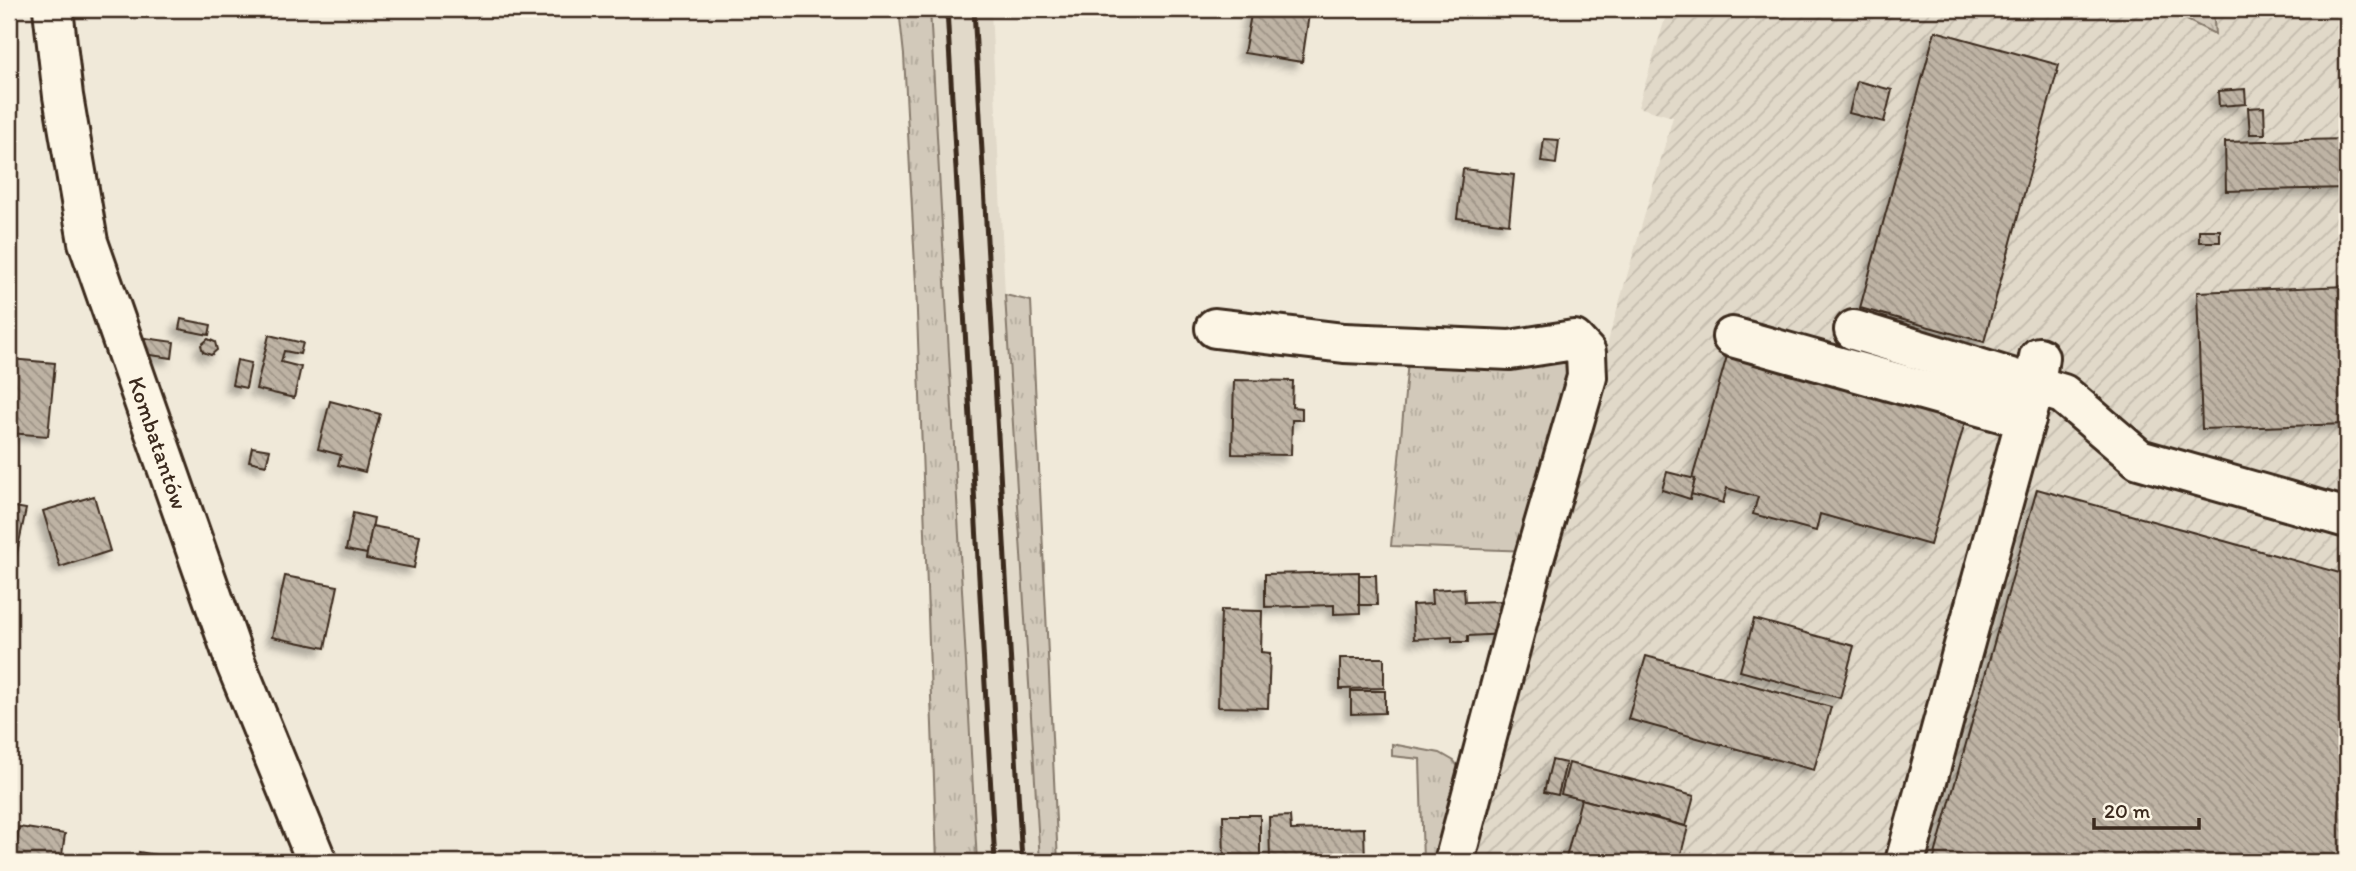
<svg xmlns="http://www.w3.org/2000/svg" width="2356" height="871" font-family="Itim,sans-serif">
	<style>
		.built { fill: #e1d9c9 }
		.industrial { fill: url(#industrial-furrows) }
		.grass { fill: url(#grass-tufts); stroke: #867a6c; stroke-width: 2 }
		.building { fill: url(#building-back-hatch); stroke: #3b2a1e; stroke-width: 2; filter: url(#shadow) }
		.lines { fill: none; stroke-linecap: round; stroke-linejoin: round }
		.minor-casing { stroke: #3b2a1e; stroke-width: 44 }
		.minor { stroke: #fcf5e5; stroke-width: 38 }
		.rail { stroke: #3b2a1e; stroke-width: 5 }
		.labels { text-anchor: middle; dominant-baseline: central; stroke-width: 5; stroke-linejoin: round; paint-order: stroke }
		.street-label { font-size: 23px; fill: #3b2a1e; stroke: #fcf5e5 }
	</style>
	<defs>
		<pattern id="industrial-furrows" width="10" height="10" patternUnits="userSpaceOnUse" patternTransform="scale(1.75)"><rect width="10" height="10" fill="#e1d9c9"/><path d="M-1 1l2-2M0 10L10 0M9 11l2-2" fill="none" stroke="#c2baac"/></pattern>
		<pattern id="grass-tufts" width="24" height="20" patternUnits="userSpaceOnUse" patternTransform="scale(1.75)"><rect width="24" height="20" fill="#d2c9ba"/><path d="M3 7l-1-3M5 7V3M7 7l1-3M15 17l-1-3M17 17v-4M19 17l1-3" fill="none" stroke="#b5ad9f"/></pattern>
		<pattern id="building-back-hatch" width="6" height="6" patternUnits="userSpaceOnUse" patternTransform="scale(1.75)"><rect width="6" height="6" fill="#beb3a4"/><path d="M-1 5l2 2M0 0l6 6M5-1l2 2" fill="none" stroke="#9c9285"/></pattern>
		<filter id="shadow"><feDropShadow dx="-6" dy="6" stdDeviation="3.5" flood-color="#0004"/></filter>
	</defs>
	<rect width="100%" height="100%" fill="#f0e9d9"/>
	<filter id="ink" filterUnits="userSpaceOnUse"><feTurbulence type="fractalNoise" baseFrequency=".0143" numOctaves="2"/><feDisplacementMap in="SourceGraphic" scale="14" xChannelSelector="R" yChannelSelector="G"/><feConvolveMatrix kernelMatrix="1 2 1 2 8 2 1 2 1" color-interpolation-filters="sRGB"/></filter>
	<g filter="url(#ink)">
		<!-- built -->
		<path class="built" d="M930,9H991L1005,295L1039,862H978Z"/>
		<!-- industrial -->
		<path class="industrial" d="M1668,9H2152L2177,15L2214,34L2213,9H2347V862H1466L1611,331L1673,117L1638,107Z"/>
		<!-- grass -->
		<g class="grass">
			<path d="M899,9H930L977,862H937L916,285L904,55Z"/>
			<path d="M2152,9H2213L2215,34L2177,15Z"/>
			<path d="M1005,295L1031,301L1058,862H1040Z"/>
			<path d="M1409,350L1575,354L1530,551L1391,546Z"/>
			<path d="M1392,744L1440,753L1454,761L1464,775L1448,862H1423L1420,759L1392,756Z"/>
		</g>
		<!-- building -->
		<g class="building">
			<path d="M1252,9H1293V11L1309,14L1302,62L1244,53Z"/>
			<path d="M1935,31L2059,65L1984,342L1860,308Z"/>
			<path d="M1857,81L1892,90L1884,122L1849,113Z"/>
			<path d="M2245,89L2246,104L2219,106L2218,91Z"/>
			<path d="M2264,107L2265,134H2250L2248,108Z"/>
			<path d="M1544,139L1559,140L1556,164L1541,162Z"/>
			<path d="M2347,139V188L2226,191L2225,142Z"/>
			<path d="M1463,169L1514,175L1509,224L1457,218Z"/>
			<rect x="2199" y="230" width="21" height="12"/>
			<path d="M2347,286V424L2202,429L2197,292Z"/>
			<path d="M181,319L211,325L209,335L179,329Z"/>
			<path d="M269,335L303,343L300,354L284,351L281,362L301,367L294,398L256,389Z"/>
			<path d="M145,338L174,342L172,358L143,354Z"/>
			<path d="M208,339L215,342L217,350L211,355L203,352L201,345Z"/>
			<path d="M1729,349L1967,415L1930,545L1820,514L1816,531L1753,514L1758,497L1727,488L1723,503L1691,494L1695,479H1692Z"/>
			<path d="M10,359L55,363L48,436L9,433Z"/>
			<path d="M237,360L251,363L246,388L232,385Z"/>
			<path d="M1234,380L1293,381L1292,407L1302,408V420H1292L1291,455L1232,454Z"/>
			<path d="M330,401L380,414L365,472L338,465L341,455L318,449Z"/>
			<path d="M252,447L270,450L266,465L249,461Z"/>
			<path d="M1667,472L1695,479L1690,499L1662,490Z"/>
			<path d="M2037,489L2347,575V862H1933Z"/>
			<path d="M94,496L110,551L60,567L43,511Z"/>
			<path d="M9,506L26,509L9,591Z"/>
			<path d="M353,513L374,518L367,554L346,550Z"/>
			<path d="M372,526L420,535L414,568L366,559Z"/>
			<path d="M1359,572L1360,613L1334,614V605L1265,607V574Z"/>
			<path d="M1359,575H1376L1377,605H1359Z"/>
			<path d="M285,576L338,586L325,648L272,637Z"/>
			<path d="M1464,588L1465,602L1503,601L1505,634L1468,636V642H1452V637L1414,639L1412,605L1432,604L1431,590Z"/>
			<path d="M1221,610L1262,611L1261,652L1270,653L1268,708L1218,707Z"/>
			<path d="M1754,619L1854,646L1840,698L1740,671Z"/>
			<path d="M1646,656L1831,707L1814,770L1628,719Z"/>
			<path d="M1340,658H1384V688L1340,689Z"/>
			<path d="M1351,691H1385V713L1351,714Z"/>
			<path d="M1552,760L1566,763L1558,795L1544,792Z"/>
			<path d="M1569,763L1694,796L1686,826L1561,794Z"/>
			<path d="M1581,799L1688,827L1679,862H1565Z"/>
			<path d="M1223,815H1260V862H1224Z"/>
			<path d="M1290,816L1291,830L1364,828L1365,862H1270L1269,817Z"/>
			<path d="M19,827L65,834L61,862H14Z"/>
			<path d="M139,852L196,862H137Z"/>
		</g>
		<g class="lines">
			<defs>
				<g id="minor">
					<path d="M53,9L63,96L88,242L236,664L317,862"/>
					<path d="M1215,328L1344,343L1510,350L1574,340L1586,353L1587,377L1532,566L1454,862"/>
					<path d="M1854,330L2063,394L2139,459L2347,518"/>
					<path d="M1732,337L2026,419"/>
					<path d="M1905,862L2035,385L2039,357"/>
				</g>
			</defs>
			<!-- minor casing -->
			<use href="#minor" class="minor-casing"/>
			<!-- minor -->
			<use href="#minor" class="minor"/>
			<!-- rail -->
			<g class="rail">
				<path d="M947,9L995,862"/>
				<path d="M974,9L1022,862"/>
			</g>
		</g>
	</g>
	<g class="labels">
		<!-- street labels -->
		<g class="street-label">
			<text transform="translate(158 443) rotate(71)">Kombatantów</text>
		</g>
	</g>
	<!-- margin -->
	<rect width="2356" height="871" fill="none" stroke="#fcf5e5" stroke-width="35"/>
	<rect x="18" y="18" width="2321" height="836" fill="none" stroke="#3b2a1e" stroke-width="2.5" filter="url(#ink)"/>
	<!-- scale -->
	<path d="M2094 818v10h105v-10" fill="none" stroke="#3b2a1e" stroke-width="3.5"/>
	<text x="2104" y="818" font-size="21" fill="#3b2a1e" stroke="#fcf5e5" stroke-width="5" paint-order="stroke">20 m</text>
</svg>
